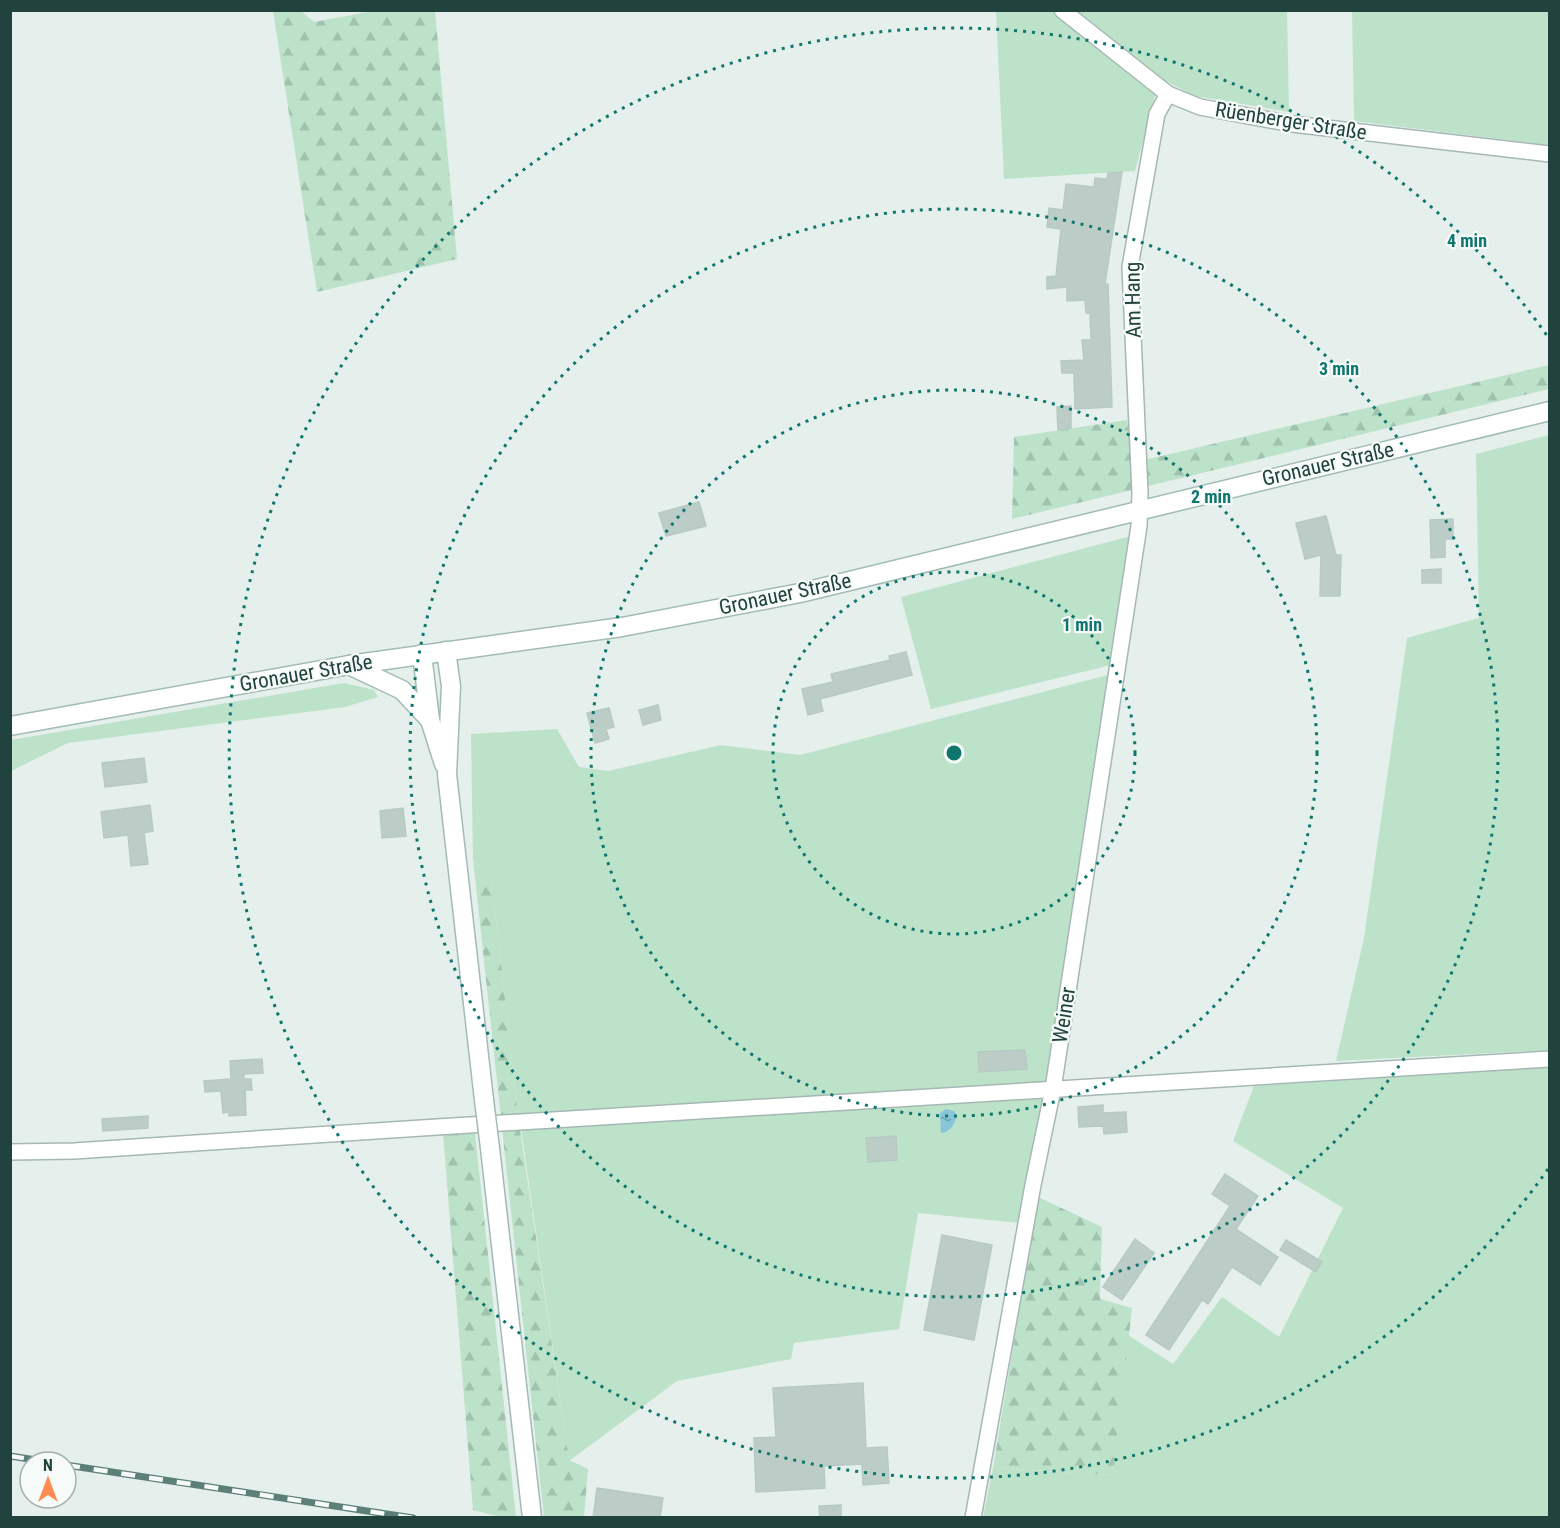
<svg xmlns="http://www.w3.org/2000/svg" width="1560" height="1528" font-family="'Roboto Condensed',sans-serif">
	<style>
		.grass { fill: #bce2c9 }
		.forest { fill: url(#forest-firs) }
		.water { fill: url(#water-ripples) }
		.building { fill: #bccdc8; stroke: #b6cac3; stroke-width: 1.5 }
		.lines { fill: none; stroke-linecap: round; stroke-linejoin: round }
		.street-casing { stroke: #a6b8b3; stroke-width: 18 }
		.secondary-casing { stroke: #a2bcb5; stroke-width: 21 }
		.street { stroke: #fff; stroke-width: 15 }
		.secondary { stroke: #fff; stroke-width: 18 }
		.rail-casing { stroke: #5c7f78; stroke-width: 7 }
		.rail { stroke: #f6fbf9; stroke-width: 4.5; stroke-dasharray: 14; stroke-linecap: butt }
		.secondary-bridge-casing { stroke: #a2bcb5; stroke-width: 21; stroke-linecap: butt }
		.secondary-bridge { stroke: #fff; stroke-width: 18 }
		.ring { fill: none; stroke: #0f766e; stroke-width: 3; stroke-dasharray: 3 6 }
		.labels { text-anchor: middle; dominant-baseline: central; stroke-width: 4.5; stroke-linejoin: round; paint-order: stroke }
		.street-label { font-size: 21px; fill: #21433d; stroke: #f6fbf9 }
		.centre { fill: #0f766e; stroke: #f6fbf9; stroke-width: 3 }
		.ring-label { font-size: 18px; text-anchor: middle; font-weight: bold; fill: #0f766e; stroke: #f6fbf9; stroke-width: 4.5; stroke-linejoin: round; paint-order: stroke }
	</style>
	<defs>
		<pattern id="forest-firs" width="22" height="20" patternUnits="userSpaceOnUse" patternTransform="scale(1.5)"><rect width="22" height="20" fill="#bce2c9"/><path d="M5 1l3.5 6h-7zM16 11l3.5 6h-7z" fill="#a1c3ae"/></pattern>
		<pattern id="water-ripples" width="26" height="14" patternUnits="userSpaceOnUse" patternTransform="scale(1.5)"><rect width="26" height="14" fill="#88c5d9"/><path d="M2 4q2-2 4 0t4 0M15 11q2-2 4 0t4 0" fill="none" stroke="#6fa2b1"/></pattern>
	</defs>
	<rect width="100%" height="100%" fill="#e5efeb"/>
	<!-- grass -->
	<g class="grass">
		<path d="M996,11H1053L1156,92L1135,171L1004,179Z"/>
		<path d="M1073,11H1287L1289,112L1195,96L1159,78Z"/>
		<path d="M1352,11H1549V145L1354,121Z"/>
		<path d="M1549,435V1050L1336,1061L1364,938L1407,638L1479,618L1476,454Z"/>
		<path d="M1131,536L1111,665L931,709L901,597Z"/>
		<path d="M1108,675L1049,1083L518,1116L492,882L473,859L471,734L557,729L579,767L608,771L721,745L800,755Z"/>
		<path d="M344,683L374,690L378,697L345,707L68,743L11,771V740Z"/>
		<path d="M1549,1067V1517L983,1518L993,1468L1113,1475L1128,1335L1173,1364L1222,1297L1279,1337L1343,1208L1233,1141L1254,1086Z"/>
		<path d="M1042,1097L1020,1223L918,1213L899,1329L794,1343L791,1359L677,1381L569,1461L521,1129Z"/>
	</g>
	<!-- forest -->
	<g class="forest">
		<path d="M273,11H301L314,22L373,11H435L457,259L317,292Z"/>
		<path d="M1549,365V389L1012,519L1014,437L1127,420L1132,463Z"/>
		<path d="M473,859L492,882L518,1116L569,1460L588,1469L584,1517H544Z"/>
		<path d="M443,1133H475L516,1517H501L473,1510Z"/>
		<path d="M1038,1197L1102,1227L1100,1299L1132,1308L1113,1475L993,1468Z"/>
	</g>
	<!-- water -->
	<path class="water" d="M946,1109L954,1111L957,1116C955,1123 950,1133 941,1133L940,1113Z"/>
	<!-- building -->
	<g class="building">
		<path d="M1122,172L1105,284H1108L1112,407L1075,409L1074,373H1062L1061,361L1084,360L1082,340H1091L1090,313H1086L1085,300L1067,301V287L1047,289V277L1056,276L1061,229L1047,227L1049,208L1063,210L1066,184L1094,187L1095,178L1107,179L1108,173Z"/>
		<path d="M1071,406V428L1058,430L1057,407Z"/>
		<path d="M699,502L706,526L666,536L659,513Z"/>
		<path d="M1326,516L1336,555H1341L1340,596H1320L1321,555L1305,559L1296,523Z"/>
		<path d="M1453,519V539H1445V557L1431,558L1430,520Z"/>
		<path d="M1441,569V583H1422V570Z"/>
		<path d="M906,652L912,675L820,699L823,711L808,715L802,689L833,682L831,674L890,660L889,656Z"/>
		<path d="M658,705L661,720L643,725L639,710Z"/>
		<path d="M609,708L614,727L606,729L609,739L595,743L587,713Z"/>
		<path d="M144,758L147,782L105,787L102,763Z"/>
		<path d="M150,805L153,831L144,833L148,864L131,866L128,835L104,838L101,812Z"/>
		<path d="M403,808L406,836L382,838L380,811Z"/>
		<path d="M1025,1050L1027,1069L979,1072L978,1052Z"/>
		<path d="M262,1059L263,1073L244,1074V1079H251L252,1090H245L246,1115L229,1116V1112L223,1113L221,1091L205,1092L204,1081L231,1079L230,1061Z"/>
		<path d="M1103,1105V1113L1126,1112L1127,1132L1104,1134L1103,1126L1079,1127L1078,1107Z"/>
		<path d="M148,1116V1128L103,1131L102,1119Z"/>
		<path d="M896,1136L897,1160L868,1162L866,1138Z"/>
		<path d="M1225,1174L1258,1196L1236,1229L1278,1257L1260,1285L1232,1267L1208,1304L1202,1300L1169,1350L1146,1335L1230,1206L1212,1194Z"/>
		<path d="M942,1235L992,1245L974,1340L924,1330Z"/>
		<path d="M1135,1239L1154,1253L1122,1300L1103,1287Z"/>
		<path d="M1286,1240L1322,1262L1316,1272L1280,1250Z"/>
		<path d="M863,1383L866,1448L887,1447L889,1483L863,1485L862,1464L824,1466L825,1488L756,1492L754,1438L776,1437L773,1388Z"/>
		<path d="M597,1488L663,1498L660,1518H593Z"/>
		<path d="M841,1505V1518H820L819,1506Z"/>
	</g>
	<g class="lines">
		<defs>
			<g id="street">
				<path d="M1062,10L1168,94L1200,107L1292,124L1550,154"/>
				<path d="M10,1152L74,1151L437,1127L1550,1059"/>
				<path d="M973,1518L1033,1185L1053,1089L1139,526L1140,493L1130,267L1157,114L1168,94"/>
			</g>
			<g id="secondary">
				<path d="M446,651L451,686L447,774L484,1100"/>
				<path d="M422,654L430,720L444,764"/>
				<path d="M349,665L402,690L430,720"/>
				<path d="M10,726L349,665L622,627L800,593L1550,411"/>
				<path d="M490,1148L532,1518"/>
			</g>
		</defs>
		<!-- street casing -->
		<use href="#street" class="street-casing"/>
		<!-- secondary casing -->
		<use href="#secondary" class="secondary-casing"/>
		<!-- street -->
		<use href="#street" class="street"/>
		<!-- secondary -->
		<use href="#secondary" class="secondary"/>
		<defs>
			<g id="rail">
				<path d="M10,1456L49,1462"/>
				<path d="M66,1465L413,1518"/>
			</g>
		</defs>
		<!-- rail casing -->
		<use href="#rail" class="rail-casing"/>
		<!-- rail -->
		<use href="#rail" class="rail"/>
		<defs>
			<path id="secondary-bridge" d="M484,1100L490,1148"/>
		</defs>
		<!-- secondary-bridge casing -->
		<use href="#secondary-bridge" class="secondary-bridge-casing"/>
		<!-- secondary-bridge -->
		<use href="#secondary-bridge" class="secondary-bridge"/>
	</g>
	<!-- distance rings -->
	<g class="ring">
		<circle cx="954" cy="753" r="181"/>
		<circle cx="954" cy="753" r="363"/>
		<circle cx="954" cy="753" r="544"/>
		<path d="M1548 1169A725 725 0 1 1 1548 337"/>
	</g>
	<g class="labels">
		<!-- street labels -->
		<g class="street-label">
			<text transform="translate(1291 121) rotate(9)">Rüenberger Straße</text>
			<text transform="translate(1133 300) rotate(-91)">Am Hang</text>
			<text transform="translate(1328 464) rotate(-13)">Gronauer Straße</text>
			<text transform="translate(785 594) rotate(-12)">Gronauer Straße</text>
			<text transform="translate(306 673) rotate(-10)">Gronauer Straße</text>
			<text transform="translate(1064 1015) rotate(-81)">Weiner</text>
		</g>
	</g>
	<circle cx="954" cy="753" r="9" class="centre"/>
	<g class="ring-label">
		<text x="1467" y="247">4 min</text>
		<text x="1339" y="375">3 min</text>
		<text x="1211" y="503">2 min</text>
		<text x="1082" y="631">1 min</text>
	</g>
	<!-- border -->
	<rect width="1560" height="1528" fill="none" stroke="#21433d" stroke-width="24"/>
	<!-- north arrow -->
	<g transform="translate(48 1480)"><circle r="28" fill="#f6fbf9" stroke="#a1b1ae" stroke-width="1.5"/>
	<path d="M0-4.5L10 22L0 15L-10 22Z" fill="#ff8c53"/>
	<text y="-9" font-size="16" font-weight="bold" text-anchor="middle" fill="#21433d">N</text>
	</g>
</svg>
